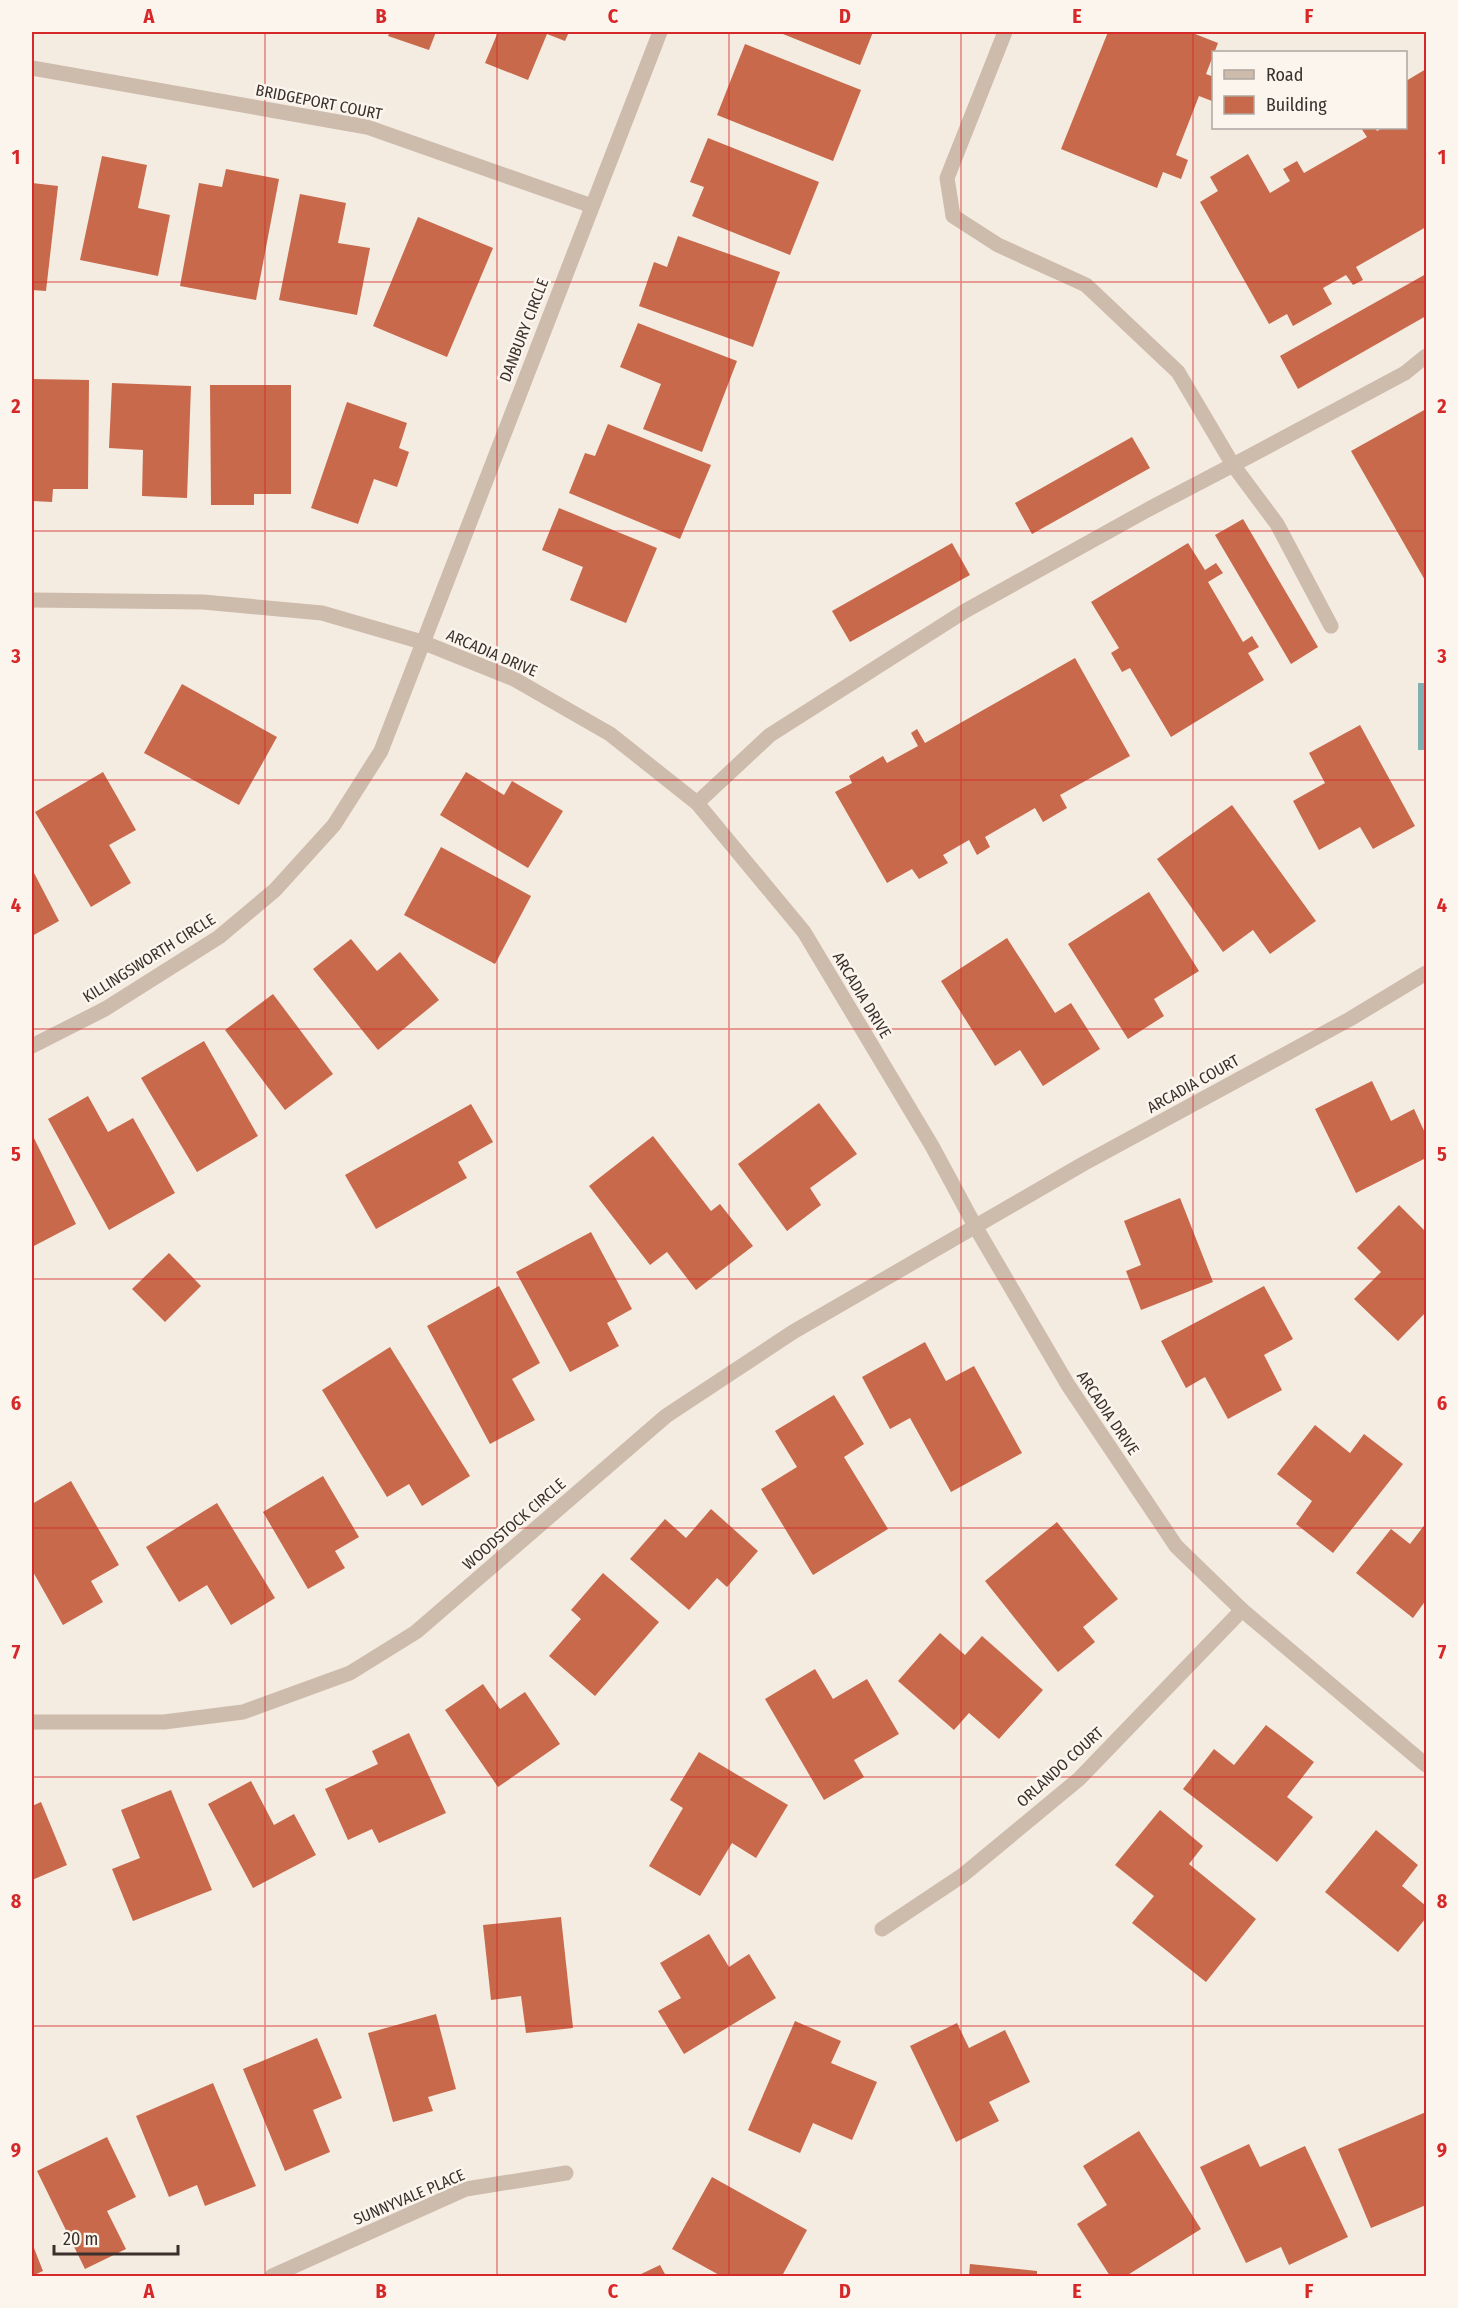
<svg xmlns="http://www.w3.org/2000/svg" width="1458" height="2308" font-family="'Fira Sans Condensed',sans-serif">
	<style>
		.water { fill: #7fb0b2 }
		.building { fill: #c8694b }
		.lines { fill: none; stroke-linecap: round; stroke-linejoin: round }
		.service { stroke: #cdbbac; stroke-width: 15 }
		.minor { stroke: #cdbbac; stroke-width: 15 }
		.grid { fill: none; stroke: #d62828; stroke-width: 1.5; stroke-opacity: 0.55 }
		.labels { text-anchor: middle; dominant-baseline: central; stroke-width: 5; stroke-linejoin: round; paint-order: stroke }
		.street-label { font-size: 16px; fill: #3b302b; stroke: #fbf5ee }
		.neatline { fill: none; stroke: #d62828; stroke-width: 2 }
		.grid-label { font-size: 20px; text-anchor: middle; font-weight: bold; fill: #d62828 }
	</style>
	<rect width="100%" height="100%" fill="#f4ebe1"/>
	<!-- water -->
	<rect class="water" x="1418" y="683" width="8" height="67"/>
	<!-- building -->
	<g class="building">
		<path d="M390,32H436L429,50L388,36Z"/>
		<path d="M498,32H569L565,41L547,34L528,80L485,63Z"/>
		<path d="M778,32H873L860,65Z"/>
		<path d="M1108,32H1190L1218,43L1206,74L1214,77V98L1212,101L1199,96L1176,155L1188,160L1181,179L1163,172L1157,188L1061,149Z"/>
		<path d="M745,44L861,90L833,161L717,115Z"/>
		<path d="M1426,69V227L1356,267L1363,280L1353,285L1346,275L1323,288L1332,304L1293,326L1287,314L1269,324L1200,202L1218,191L1210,177L1248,154L1270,193L1290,181L1283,169L1297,161L1304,173L1367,137L1361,128H1375L1377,131L1383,128H1406V81Z"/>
		<path d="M708,138L819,182L790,255L692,216L704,187L690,182Z"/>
		<path d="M102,156L147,165L138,208L170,215L158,276L80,260Z"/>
		<path d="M226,169L279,179L256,300L180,286L199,183L222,187Z"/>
		<path d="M32,183L58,186L46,291L32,290Z"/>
		<path d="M300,194L346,203L338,243L370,248L357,315L279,300Z"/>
		<path d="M418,217L493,248L447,357L373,326Z"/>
		<path d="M678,236L780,272L753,347L639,306L654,262L667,267Z"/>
		<path d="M1426,274V316L1298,389L1280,356Z"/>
		<path d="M638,323L737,361L702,452L643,429L661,384L620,367Z"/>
		<path d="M32,379L89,380L88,489H53L52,502L32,501Z"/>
		<path d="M112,383L191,386L187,498L142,496L143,450L109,448Z"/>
		<path d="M210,385H291V494H254V505H211Z"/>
		<path d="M347,402L407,423L399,448L409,452L397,487L374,479L358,524L311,508Z"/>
		<path d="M1426,409V582L1351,451Z"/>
		<path d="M608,424L711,465L680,539L569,493L585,453L595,456Z"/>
		<path d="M1132,437L1150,468L1032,534L1015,503Z"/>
		<path d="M559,508L657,548L626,623L570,600L583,567L542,550Z"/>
		<path d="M1243,519L1318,647L1291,664L1215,535Z"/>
		<path d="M952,543L970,575L850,642L832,611Z"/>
		<path d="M1188,543L1205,570L1216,563L1223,573L1208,582L1243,642L1252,636L1259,647L1248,653L1264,680L1171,737L1130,668L1122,672L1111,653L1119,648L1091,602Z"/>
		<path d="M1075,658L1130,756L1060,795L1067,808L1043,822L1035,808L985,837L990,847L977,855L969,840L943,855L948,863L919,879L912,869L887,883L835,792L852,783L849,776L883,756L887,763L918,746L911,733L917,729L925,743Z"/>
		<path d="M182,684L277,737L239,805L144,753Z"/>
		<path d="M1360,725L1415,826L1373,849L1360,827L1319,850L1293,801L1325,783L1309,753Z"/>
		<path d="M103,772L136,830L109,845L131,883L91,907L35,812Z"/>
		<path d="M466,772L504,795L512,781L563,811L528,868L440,815Z"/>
		<path d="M1232,805L1316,921L1270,954L1253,930L1223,952L1157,859Z"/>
		<path d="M441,847L531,896L495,964L404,915Z"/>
		<path d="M32,869L59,921L32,936Z"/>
		<path d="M1149,892L1199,971L1154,999L1164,1016L1128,1039L1068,944Z"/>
		<path d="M1007,938L1055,1013L1071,1003L1100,1049L1043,1086L1020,1050L995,1066L941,981Z"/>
		<path d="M351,939L377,971L400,952L439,1000L378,1050L313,969Z"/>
		<path d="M273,994L333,1074L285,1110L225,1030Z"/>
		<path d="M204,1041L258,1136L197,1172L141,1078Z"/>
		<path d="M1372,1081L1391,1121L1414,1109L1426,1135V1158L1356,1193L1315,1109Z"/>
		<path d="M88,1096L108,1132L133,1118L175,1193L109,1230L48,1119Z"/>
		<path d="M819,1103L857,1154L810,1188L821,1205L787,1231L738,1164Z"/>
		<path d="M471,1104L493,1142L458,1162L467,1178L376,1229L345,1175Z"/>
		<path d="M32,1134L76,1224L32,1247Z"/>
		<path d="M653,1136L711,1211L720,1204L753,1246L696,1290L667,1252L650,1265L589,1186Z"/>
		<path d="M1180,1198L1213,1282L1141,1310L1126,1271L1141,1265L1124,1221Z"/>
		<path d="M1399,1205L1426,1232V1312L1398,1341L1354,1299L1381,1272L1357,1248Z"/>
		<path d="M591,1232L632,1309L607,1323L619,1346L570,1372L516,1272Z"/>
		<path d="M169,1253L201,1286L165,1322L132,1289Z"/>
		<path d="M499,1286L540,1363L512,1379L535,1420L490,1444L427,1326Z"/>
		<path d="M1264,1286L1293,1339L1264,1355L1282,1390L1228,1419L1205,1377L1186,1388L1161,1341Z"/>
		<path d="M925,1342L946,1381L974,1366L1022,1453L951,1492L910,1418L890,1429L862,1377Z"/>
		<path d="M390,1347L470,1476L422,1506L409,1484L387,1497L322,1390Z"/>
		<path d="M834,1395L864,1444L844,1457L888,1529L813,1575L761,1489L797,1467L775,1431Z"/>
		<path d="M1315,1425L1350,1453L1364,1434L1403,1464L1333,1553L1296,1524L1312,1501L1277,1474Z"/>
		<path d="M323,1476L359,1537L335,1551L345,1568L308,1589L263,1512Z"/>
		<path d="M71,1481L119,1565L91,1581L103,1602L63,1625L32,1570V1504Z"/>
		<path d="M217,1503L275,1598L231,1625L207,1585L179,1602L146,1547Z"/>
		<path d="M711,1509L758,1551L727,1587L717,1578L689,1610L630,1559L665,1519L686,1538Z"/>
		<path d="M1057,1522L1118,1599L1083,1627L1095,1642L1058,1672L985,1581Z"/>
		<path d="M1426,1523V1600L1413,1618L1356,1573L1391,1529L1410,1544Z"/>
		<path d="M603,1573L659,1622L595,1696L549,1656L581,1619L571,1610Z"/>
		<path d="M940,1633L965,1655L982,1636L1043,1690L999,1739L969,1713L954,1730L898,1681Z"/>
		<path d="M815,1669L833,1699L867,1679L899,1734L854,1760L864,1777L824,1800L765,1699Z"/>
		<path d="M483,1684L500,1709L525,1692L560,1744L498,1787L445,1710Z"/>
		<path d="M1266,1725L1314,1762L1287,1797L1313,1817L1277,1862L1183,1789L1214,1749L1234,1765Z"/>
		<path d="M409,1733L446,1813L379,1843L372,1829L348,1840L325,1789L378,1764L372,1751Z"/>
		<path d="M699,1752L788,1805L756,1858L732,1843L700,1896L649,1866L683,1808L670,1800Z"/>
		<path d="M251,1781L274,1825L294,1814L316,1855L253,1888L208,1804Z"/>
		<path d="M171,1790L212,1890L133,1921L112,1869L140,1858L121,1810Z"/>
		<path d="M41,1802L67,1865L32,1880V1806Z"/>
		<path d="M1160,1810L1203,1846L1189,1864L1256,1919L1206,1982L1132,1923L1154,1896L1115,1865Z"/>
		<path d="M1376,1830L1418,1865L1402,1886L1426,1906V1918L1398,1952L1325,1892Z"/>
		<path d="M561,1917L573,2028L526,2033L521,1996L491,2000L483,1925Z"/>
		<path d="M709,1934L729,1967L749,1954L776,1998L684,2054L658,2011L681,1998L660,1963Z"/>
		<path d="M436,2014L456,2089L428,2097L433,2111L393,2122L368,2033Z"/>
		<path d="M795,2021L841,2041L831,2063L877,2082L852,2140L813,2123L800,2153L748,2130Z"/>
		<path d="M957,2023L969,2048L1005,2030L1030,2082L989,2102L999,2121L956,2142L910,2046Z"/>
		<path d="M317,2038L342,2098L313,2110L330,2152L285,2171L243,2069Z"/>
		<path d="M213,2083L256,2186L205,2206L197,2185L169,2197L136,2116Z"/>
		<path d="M1426,2112V2205L1371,2228L1338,2149Z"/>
		<path d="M1139,2131L1201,2229L1126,2276H1110L1077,2224L1107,2205L1083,2166Z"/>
		<path d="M107,2137L136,2197L107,2211L126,2249L85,2269L37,2171Z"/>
		<path d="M1249,2144L1260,2167L1305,2146L1348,2237L1289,2265L1281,2247L1246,2263L1200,2167Z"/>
		<path d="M712,2177L807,2230L782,2276H721L672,2249Z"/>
		<path d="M32,2243L43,2271L32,2276Z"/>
		<path d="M970,2264L1037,2271V2276H969Z"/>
		<path d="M660,2265L666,2276H637Z"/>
	</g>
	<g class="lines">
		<!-- service -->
		<g class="service">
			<path d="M1331,626L1277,524L1233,465L1405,373L1426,356"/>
			<path d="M697,803L770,735L965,611L1149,509L1233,465L1178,372L1086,285L998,245L953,216L947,178L1005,32"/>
		</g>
		<!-- minor -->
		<g class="minor">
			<path d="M32,68L367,127L592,206"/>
			<path d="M32,600L203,602L322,613L422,642L514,679L610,734L697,803L804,932L932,1146L975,1226L1068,1385L1176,1546L1242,1610L1426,1765"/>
			<path d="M32,1046L105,1009L219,937L275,890L334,825L381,751L660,32"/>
			<path d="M32,1722H164L243,1712L350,1673L416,1632L666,1416L793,1332L1083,1164L1350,1019L1426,973"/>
			<path d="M882,1929L963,1875L1079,1779L1242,1610"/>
			<path d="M272,2276L466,2189L566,2173"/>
		</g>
	</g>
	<!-- grid -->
	<path class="grid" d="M265,32V2276M497,32V2276M729,32V2276M961,32V2276M1193,32V2276M32,282H1426M32,531H1426M32,780H1426M32,1029H1426M32,1279H1426M32,1528H1426M32,1777H1426M32,2026H1426"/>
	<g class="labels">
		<!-- street labels -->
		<g class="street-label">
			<text transform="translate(319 102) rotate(11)">BRIDGEPORT COURT</text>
			<text transform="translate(524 330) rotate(-69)">DANBURY CIRCLE</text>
			<text transform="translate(492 653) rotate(23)">ARCADIA DRIVE</text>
			<text transform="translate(149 958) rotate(-32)">KILLINGSWORTH CIRCLE</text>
			<text transform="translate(862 995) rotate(59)">ARCADIA DRIVE</text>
			<text transform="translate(1193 1084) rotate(-29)">ARCADIA COURT</text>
			<text transform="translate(1108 1413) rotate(56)">ARCADIA DRIVE</text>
			<text transform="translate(514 1524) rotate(-41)">WOODSTOCK CIRCLE</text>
			<text transform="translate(1060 1767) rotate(-42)">ORLANDO COURT</text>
			<text transform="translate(409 2197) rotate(-23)">SUNNYVALE PLACE</text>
		</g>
	</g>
	<!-- border -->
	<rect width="1458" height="2308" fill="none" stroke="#fbf5ee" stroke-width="66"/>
	<!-- legend -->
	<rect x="1212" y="51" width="195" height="78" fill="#fbf5ee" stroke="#aea6a0" stroke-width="1.5"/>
	<rect x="1224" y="70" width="30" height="9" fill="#cdbbac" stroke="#aea6a0" stroke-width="1.5"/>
	<text x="1266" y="81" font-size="18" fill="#3b302b">Road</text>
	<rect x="1224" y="96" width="30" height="18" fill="#c8694b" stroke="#aea6a0" stroke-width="1.5"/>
	<text x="1266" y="111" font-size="18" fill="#3b302b">Building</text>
	<!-- scale -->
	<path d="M54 2245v9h124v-9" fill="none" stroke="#3b302b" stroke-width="3"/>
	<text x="63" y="2245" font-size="18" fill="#3b302b" stroke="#fbf5ee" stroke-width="4.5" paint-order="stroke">20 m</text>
	<rect x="33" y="33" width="1392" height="2242" class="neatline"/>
	<g class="grid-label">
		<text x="149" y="23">A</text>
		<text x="381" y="23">B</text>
		<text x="613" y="23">C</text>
		<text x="845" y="23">D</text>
		<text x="1077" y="23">E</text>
		<text x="1309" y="23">F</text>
		<text x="16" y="164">1</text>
		<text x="1442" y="164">1</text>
		<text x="16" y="413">2</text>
		<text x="1442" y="413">2</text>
		<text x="16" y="663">3</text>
		<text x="1442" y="663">3</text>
		<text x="16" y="912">4</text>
		<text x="1442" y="912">4</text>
		<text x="16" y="1161">5</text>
		<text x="1442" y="1161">5</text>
		<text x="16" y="1410">6</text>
		<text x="1442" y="1410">6</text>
		<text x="16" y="1659">7</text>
		<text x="1442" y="1659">7</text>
		<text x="16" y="1908">8</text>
		<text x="1442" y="1908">8</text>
		<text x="16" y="2157">9</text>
		<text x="1442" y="2157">9</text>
		<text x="149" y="2298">A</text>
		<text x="381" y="2298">B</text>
		<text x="613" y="2298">C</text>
		<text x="845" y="2298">D</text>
		<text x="1077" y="2298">E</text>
		<text x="1309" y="2298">F</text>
	</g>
</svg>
